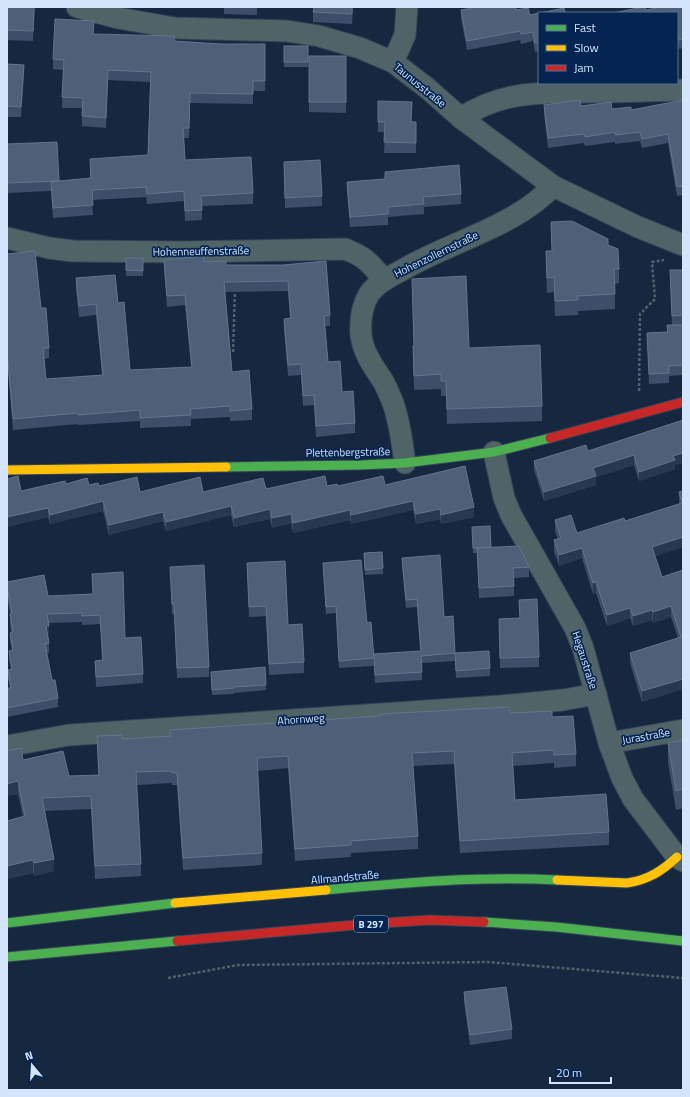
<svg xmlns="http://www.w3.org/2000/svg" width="690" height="1097" font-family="'Titillium Web',sans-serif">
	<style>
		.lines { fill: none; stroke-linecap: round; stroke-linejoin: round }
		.street-casing { stroke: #344357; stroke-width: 23 }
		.fast-casing { stroke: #344357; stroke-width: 11 }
		.slow-casing { stroke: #344357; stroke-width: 11 }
		.jam-casing { stroke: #344357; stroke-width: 11 }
		.path { stroke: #516069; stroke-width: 2.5; stroke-dasharray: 3 2; stroke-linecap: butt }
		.street { stroke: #506367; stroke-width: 21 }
		.fast { stroke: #4caf50; stroke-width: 9 }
		.slow { stroke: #ffc107; stroke-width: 9 }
		.jam { stroke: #c62828; stroke-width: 9 }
		.wall { fill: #3d4f68 }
		.shaded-wall { fill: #273951 }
		.building { fill: #4e5f78; stroke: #63748c }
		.labels { text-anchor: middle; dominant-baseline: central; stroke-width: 3.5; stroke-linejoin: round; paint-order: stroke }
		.shield { fill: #042551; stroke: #96abc8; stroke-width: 1 }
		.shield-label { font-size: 10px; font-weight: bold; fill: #d4e4fb }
		.street-label { font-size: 11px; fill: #d4e4fb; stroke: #042551 }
	</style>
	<rect width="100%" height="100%" fill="#162840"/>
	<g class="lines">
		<defs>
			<g id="street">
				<path d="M77,7L118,18L175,28L287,31L319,36L360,48L393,62L427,88L461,118L553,186L638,227L683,245"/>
				<path d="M393,62L405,35L407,7"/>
				<path d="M461,118C503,90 543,93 591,92C622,92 652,91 683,90"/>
				<path d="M7,238L49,248L73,251L183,252L345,249C366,257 370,263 384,280"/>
				<path d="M494,452L504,498L511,515L575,628L583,648L609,743L622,778L633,799L677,857L683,861"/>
				<path d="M405,463C402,443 400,422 393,403C390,396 387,388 383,381C374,367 363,353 361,335C360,322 362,306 369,294C378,282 393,275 406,268C453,241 516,226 553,186"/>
				<path d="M609,743L683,730"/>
				<path d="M7,746L69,735L500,706L563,700L596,694"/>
			</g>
			<g id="fast">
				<path d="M226,467L361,465L405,463L494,452L550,438"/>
				<path d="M326,890C403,883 479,876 557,880"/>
				<path d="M484,922L556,927L683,941"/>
				<path d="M7,923L175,903"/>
				<path d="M7,957L177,941"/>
			</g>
			<g id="slow">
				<path d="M7,470L226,467"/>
				<path d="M557,880L627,883C648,880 662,871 677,857"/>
				<path d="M175,903L326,890"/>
			</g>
			<g id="jam">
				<path d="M550,438L683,402"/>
				<path d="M177,941L366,924L430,920L484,922"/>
			</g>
		</defs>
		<!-- street casing -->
		<use href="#street" class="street-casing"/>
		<!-- fast casing -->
		<use href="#fast" class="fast-casing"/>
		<!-- slow casing -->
		<use href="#slow" class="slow-casing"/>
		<!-- jam casing -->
		<use href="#jam" class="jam-casing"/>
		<!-- path -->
		<g class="path">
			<path d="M233,352L235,290"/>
			<path d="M639,391L640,314L655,299L652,262L664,260"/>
			<path d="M168,978L238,965L488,962L683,978"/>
		</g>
		<!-- street -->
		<use href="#street" class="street"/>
		<!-- fast -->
		<use href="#fast" class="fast"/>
		<!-- slow -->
		<use href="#slow" class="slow"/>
		<!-- jam -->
		<use href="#jam" class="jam"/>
	</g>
	<!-- wall -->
	<g class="wall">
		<path d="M7,7H35L33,41L7,40Z"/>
		<path d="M224,7H257V15L224,14Z"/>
		<path d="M353,7L352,24L313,22V12Z"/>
		<path d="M683,7V48L679,49L678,44H677V13L646,10Z"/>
		<path d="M461,10H516L530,15L539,13V51L535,52L533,41L521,44L520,40L467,50L461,19Z"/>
		<path d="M94,34L174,41L221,44H265V91H253V104L190,103L189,138H184L185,160L253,193V204L202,206V220L185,221L184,201L147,204L146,197L92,200L93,215L53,218L51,191L7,193V144L59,181L90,178V159L148,155L150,82L108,80L106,128L82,126V108H62L63,70L53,69V59Z"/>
		<rect x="284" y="46" width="24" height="21"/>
		<path d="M309,56H346V113L309,112Z"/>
		<path d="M7,64L24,75L21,117H7Z"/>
		<path d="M683,100V195L677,196L668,143L642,148L640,141L615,144V142L585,146L584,143L548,148L544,114V105L581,106L612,109L631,110Z"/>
		<path d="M378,101L411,122H416V153H384L385,132H378Z"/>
		<path d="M284,162L322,196V206L285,208Z"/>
		<path d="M385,172L461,194V204L424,207V214L388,217V225L350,227L347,192V182L385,179Z"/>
		<path d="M551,222L608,245L619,269V283L615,284V309L578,311V315L555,316L554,292L547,293L546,266V251H552Z"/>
		<path d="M7,254L41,308L49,348V358L44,359L46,379L102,375L96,315L79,317L76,289V278L118,303L130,370L191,367L185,305L167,307L164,270V260L204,262L226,265H283L330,315V326H325L328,362L342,392L355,423V433L316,437L314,405L303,406L301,375L288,376L284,330V319H290L288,291L225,292L232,372L252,409V420L230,421V417L191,419V426L140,428V421L78,425V424L13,430L7,360Z"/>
		<rect x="126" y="258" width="17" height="18"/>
		<path d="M670,270H683V375L669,376V383L649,384L647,333L667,332V325H672Z"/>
		<path d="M412,279L469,348L542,406V421L447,424L446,396H441V389L414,390L413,346L414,345Z"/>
		<path d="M683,420L675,465V469L639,481L634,465L596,477V485L544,501L534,470V461L588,451Z"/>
		<path d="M7,479L21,491L66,484L99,486L140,492H203L327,486H338L385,485L474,517L441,524L440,519L416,524L413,510L351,524L350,520L293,533L291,523L272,528L270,519L234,527L231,515L166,531L163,521L109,535L103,511L50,524L48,517L7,527Z"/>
		<path d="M683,491V547L655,556L662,577L683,570V689L642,702L630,663V653L678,638L671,617L653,623L652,620L633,626L630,618L607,626L596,593L593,594L582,558L559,566L554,551V540L558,539L555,531V520L577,533L625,521L679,504V492Z"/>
		<path d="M490,526L491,548L529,567V577L514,578V596L479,598L477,553H473L472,532Z"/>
		<path d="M364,553L383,568V574L365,575Z"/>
		<path d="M402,558L444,617L455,653L490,668V676L456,678L455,661L422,663V680L375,683L374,666L339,668L336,613L326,614L323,570V563L367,623L374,654L420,651L417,607L406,608L402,566Z"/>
		<path d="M247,563L288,625L304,662V673L269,675L266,616L249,617Z"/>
		<path d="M170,567L209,667V677L177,678L174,614H172Z"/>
		<path d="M92,574L125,638L143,674V683L96,687L95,661L102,660L100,624L82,625V622L49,623V635H48L49,643V653H47L52,680L58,698V707L7,717V688H10L8,679V670L11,669L9,660V651L12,650L10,642V633H11L10,623V614L7,596V582L48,596L93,594Z"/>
		<path d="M519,600L539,657V667L500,668L499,619L520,618Z"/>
		<path d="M211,672L266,685V690L234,693V694L212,695Z"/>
		<path d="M510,713L552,717L576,754V766L554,768V763L513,766L515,800L609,832V845L460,853L454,764L413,766L418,836V849L351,853V857L295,861L288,768L257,771L262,853V865L183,870L177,785H172V783L137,785L141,864V876L95,879L91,809L45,811L54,871L34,876L33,873L7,879V821L23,817L18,794L7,796V751L23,760L69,776L98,775L97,736L122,739L170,737V730Z"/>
		<path d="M683,740V808L676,810L668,762V743Z"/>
		<path d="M464,992L512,1029V1039L470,1045L464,1002Z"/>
	</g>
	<!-- shaded-wall -->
	<g class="shaded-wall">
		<path d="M24,65V75L21,117V107Z"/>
		<path d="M108,70V80L106,128V118Z"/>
		<path d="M190,93V103L189,138V128Z"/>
		<path d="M683,453V463L675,465V469L639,481V472L673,456Z"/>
		<path d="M634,455V465L596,477V485L544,501V492L593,468Z"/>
		<path d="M103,501V511L50,524V515Z"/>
		<path d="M413,501V510L351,524V515Z"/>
		<path d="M231,506V515L166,531V522Z"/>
		<path d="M474,507V517L441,524V515Z"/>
		<path d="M48,508V517L7,527V517Z"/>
		<path d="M270,509V519L234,527V518Z"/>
		<path d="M440,509V519L416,524V514Z"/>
		<path d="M350,510V520L293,533V523Z"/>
		<path d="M163,512V521L109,535V525Z"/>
		<path d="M291,514V523L272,528V518Z"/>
		<path d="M683,537V547L652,557V547Z"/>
		<path d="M582,548V558L559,566V555Z"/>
		<path d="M596,582V593L593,594V583Z"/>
		<path d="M671,606V617L653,623V612Z"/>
		<path d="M630,608V618L607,626V615Z"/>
		<path d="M652,610V620L633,626V616Z"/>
		<rect x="46" y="626" width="3" height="9"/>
		<path d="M683,679V689L642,702V691Z"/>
		<path d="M18,781V794L7,796V784Z"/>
		<path d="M54,859V871L34,876V863Z"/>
		<path d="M33,860V873L7,879V866Z"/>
	</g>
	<!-- building -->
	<g class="building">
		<path d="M7,7H34L33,31L7,30Z"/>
		<path d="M314,7H352V14L313,12Z"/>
		<path d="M477,7H516V10L528,8L530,15L539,13V42L535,43L533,32L521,34L520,31L467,41L461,10Z"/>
		<path d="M643,7H645L646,10L660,7H683V39L679,40L678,34L677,35V13H613Z"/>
		<path d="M564,8L565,13H540Z"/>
		<path d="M55,19L94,21L93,34L174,36V41L221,44H265V81H253V94L190,93L189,128H183L185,160L251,157L253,193L201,196L202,210L185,211L184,191L147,194L146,187L92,190L93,205L53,208L51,181H59L7,183V144L57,142L59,181L91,178L90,159L148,155L151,72L108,70L106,118L82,116L83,98L62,97L64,60L53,59Z"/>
		<rect x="284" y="46" width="24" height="16"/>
		<rect x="309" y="56" width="37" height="46"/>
		<path d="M7,64L24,65L21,107L7,106Z"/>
		<path d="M580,100L581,106L611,102L612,109L631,107V110L683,100V186L677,187L668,134L642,139L640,132L615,135V132L585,137L584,134L548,138L544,105Z"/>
		<path d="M378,101L412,102L411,122H416V143L384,142L385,122H378Z"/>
		<path d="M320,160L322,196L285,198L284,162Z"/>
		<path d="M459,165L461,194L423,197L424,204L388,207V214L350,217L347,182L385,179V172Z"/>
		<path d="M572,221L608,239V245L618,249L619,269H614L615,294L577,296L578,300L555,301L554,277L547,278L546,251H552L551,222Z"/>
		<path d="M35,251L41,308H46L49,348H43L46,379L103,375L96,304L79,306L76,278L115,275L118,303L124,302L130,370L192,367L185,295L167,296L164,260L203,256L204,262L226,261V265H283L326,261L330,315L324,316L328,362L340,361L342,392L353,391L355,423L316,426L314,395L303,396L301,364L288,365L284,319L291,318L288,281L224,282L232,372L249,370L252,409L230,411V406L190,409L191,415L140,418V410L78,415V413L13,419L7,350V254Z"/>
		<path d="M126,258H143V271L126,270Z"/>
		<path d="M670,270H683V315L672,316Z"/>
		<path d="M466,276L469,348L540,345L542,406L447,409L446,381H441V374L414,376L413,346L414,345L412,279Z"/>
		<path d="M667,325H683V365L669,366V373L649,374L647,333L668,332Z"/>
		<path d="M683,420V453L673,456L675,460L639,472L634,455L593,468L596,476L544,492L534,461L586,445L588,451Z"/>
		<path d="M465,466L474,507L441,515L440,509L416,514L413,501L351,515L350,510L293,523L291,514L272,518L270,509L234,518L231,506L166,522L163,512L109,525L103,501L50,515L48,508L7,517V479L18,476L21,491L65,481L66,484L87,478L89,485L98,483L99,486L137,477L140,492L200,477L203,492L263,478L266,489L325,476L327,486L337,484L338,486L383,476L385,485Z"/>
		<path d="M683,491V537L652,547L662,577L683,570V679L642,691L630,653L681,637L671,606L653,612L652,610L633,616L630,608L607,615L596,582L593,583L582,548L559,555L554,540L561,538L555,520L571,515L577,533L624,518L625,521L682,503L679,492Z"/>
		<path d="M490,526L491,547L473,548L472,527Z"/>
		<path d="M519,546L529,567L513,568L514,586L479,588L477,548Z"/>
		<path d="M382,552L383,568L365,570L364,553Z"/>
		<path d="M440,555L444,617L453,616L455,653L489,651L490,668L456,671L455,653L421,656L422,672L375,675L374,654L421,651L417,599L406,600L402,558Z"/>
		<path d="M361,560L367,623L371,622L374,658L339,661L336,606L326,607L323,563Z"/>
		<path d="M285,561L288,625L302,624L304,662L269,664L266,606L249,607L247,563Z"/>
		<path d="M204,565L209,667L177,668L174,604H172L170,567Z"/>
		<path d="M123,572L125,638L141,637L143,674L96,677L95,661L103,660L100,615L82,616V613L47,614L49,626H46L49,643L45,644L52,680H55L58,698L7,708V688H11L8,670L12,669L9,651L13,650L10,633L13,632L10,614L12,613L7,587V582L44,575L48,596L93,594L92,574Z"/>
		<path d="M537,599L539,657L500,658L499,619L520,618L519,600Z"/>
		<path d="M265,667L266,685L234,687V688L212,690L211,672Z"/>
		<path d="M509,707L510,713L552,711V717L573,716L576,754L554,755V750L512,753L515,800L606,794L609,832L460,841L454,751L412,753L418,836L351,841V845L295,849L288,756L257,758L262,853L183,858L177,773H172V771L136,772L141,864L95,866L91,796L42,798L54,859L34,863L33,860L7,866V821L25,816L18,781L7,784V751L21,748L23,760L63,751L69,776L99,775L97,736L122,735V739L171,736L170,730L380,716V714Z"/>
		<path d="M683,740V789L676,791L668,743Z"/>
		<path d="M506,987L512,1029L470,1035L464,992Z"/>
	</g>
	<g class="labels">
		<!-- shield labels -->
		<rect class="shield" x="354" y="916" width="34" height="16" rx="3"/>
		<g class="shield-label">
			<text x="371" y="924">B 297</text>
		</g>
		<!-- street labels -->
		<g class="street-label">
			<text transform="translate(420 85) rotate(39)">Taunusstraße</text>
			<text transform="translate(201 251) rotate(-1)">Hohenneuffenstraße</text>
			<text transform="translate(436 254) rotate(-26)">Hohenzollernstraße</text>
			<text transform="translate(348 452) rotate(-1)">Plettenbergstraße</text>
			<text transform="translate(585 660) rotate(72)">Hegaustraße</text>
			<text transform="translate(301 719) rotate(-4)">Ahornweg</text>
			<text transform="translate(646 736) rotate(-10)">Jurastraße</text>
			<text transform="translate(345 877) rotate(-5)">Allmandstraße</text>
		</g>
	</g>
	<!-- border -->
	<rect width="690" height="1097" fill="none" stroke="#d4e4fb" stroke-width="16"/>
	<!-- legend -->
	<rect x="538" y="12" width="140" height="72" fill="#042551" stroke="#577195"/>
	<rect x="546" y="25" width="20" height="6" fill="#4caf50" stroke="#577195"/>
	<text x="574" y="32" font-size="12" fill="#d4e4fb">Fast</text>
	<rect x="546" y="45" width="20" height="6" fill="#ffc107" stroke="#577195"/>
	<text x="574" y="52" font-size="12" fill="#d4e4fb">Slow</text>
	<rect x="546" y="65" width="20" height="6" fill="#c62828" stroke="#577195"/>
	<text x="574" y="72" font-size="12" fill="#d4e4fb">Jam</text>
	<!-- north arrow -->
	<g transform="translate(32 1065) rotate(342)" stroke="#042551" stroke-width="3" paint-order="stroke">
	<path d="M0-3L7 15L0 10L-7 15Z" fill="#d4e4fb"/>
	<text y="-6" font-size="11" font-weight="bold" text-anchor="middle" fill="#d4e4fb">N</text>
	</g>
	<!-- scale -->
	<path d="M550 1077v6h61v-6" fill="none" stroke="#d4e4fb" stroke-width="2"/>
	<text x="556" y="1077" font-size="12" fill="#d4e4fb" stroke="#042551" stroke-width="3" paint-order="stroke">20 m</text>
</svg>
